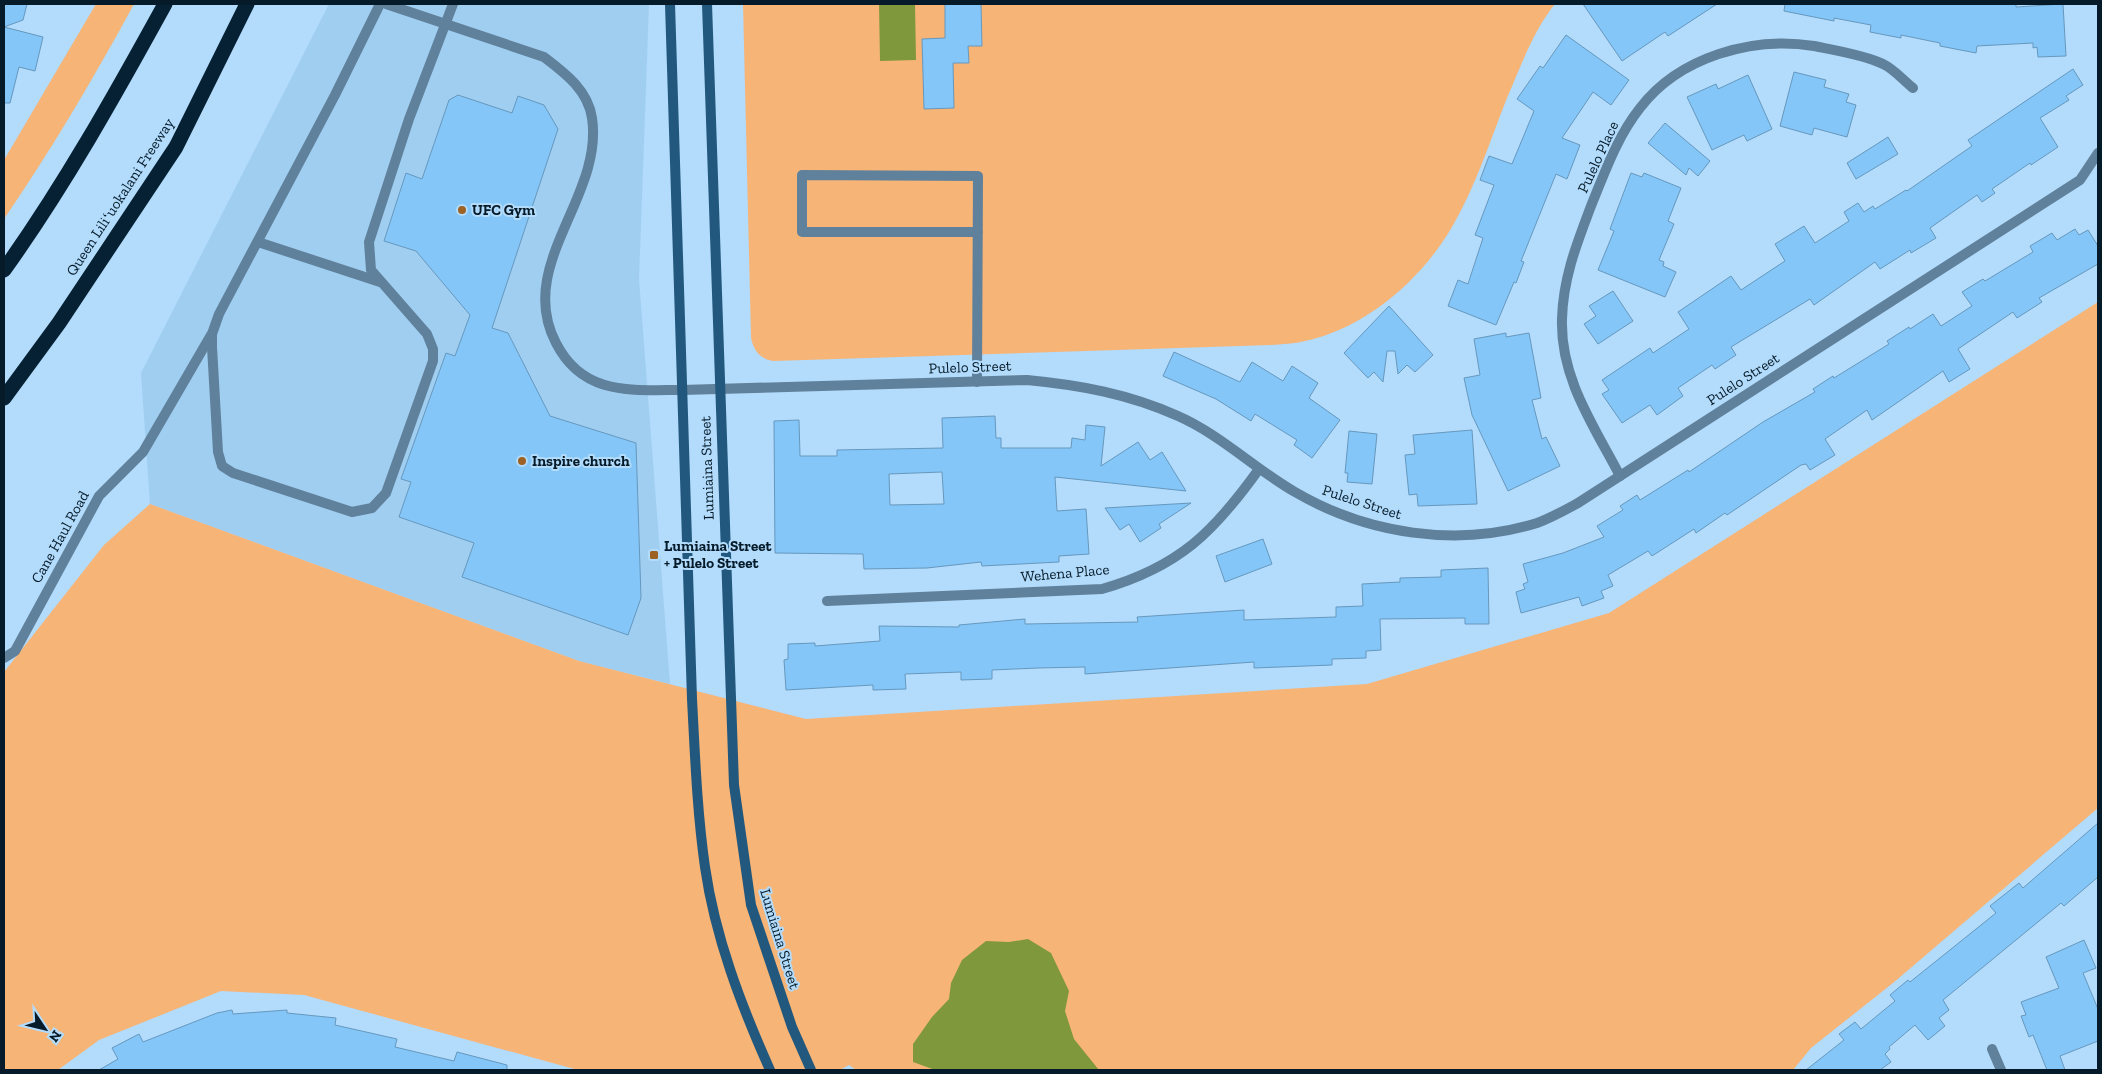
<svg xmlns="http://www.w3.org/2000/svg" width="2102" height="1074" font-family="'Zilla Slab',serif">
	<style>
		.built { fill: #a0cef1 }
		.green { fill: #f7b477 }
		.water { fill: #80983c }
		.building { fill: #84c6f8; stroke: #6698be; fill-rule: evenodd }
		.lines { fill: none; stroke-linecap: round; stroke-linejoin: round }
		.service { stroke: #60819b; stroke-width: 10 }
		.minor { stroke: #60819b; stroke-width: 10 }
		.secondary { stroke: #22587d; stroke-width: 10 }
		.motorway { stroke: #062134; stroke-width: 15 }
		.poi-dot { fill: #9d6124; stroke: #b2dbfc; stroke-width: 2 }
		.labels { text-anchor: middle; dominant-baseline: central; stroke-width: 4; stroke-linejoin: round; paint-order: stroke }
		.street-label { font-size: 15px; fill: #061b29; stroke: #b2dbfc }
		.poi-label { font-size: 15px; font-weight: bold; fill: #061b29; stroke: #b2dbfc; text-anchor: start }
	</style>
	<rect width="100%" height="100%" fill="#b2dbfc"/>
	<!-- built -->
	<path class="built" d="M329,4H649L639,279L670,684L579,661L150,504L141,373Z"/>
	<!-- green -->
	<g class="green">
		<path d="M96,4H134C94,78 51,150 4,219V160Z"/>
		<path d="M743,4H1555C1533,31 1521,66 1507,98C1490,141 1475,188 1452,227C1421,280 1366,328 1305,341C1294,344 1282,344 1271,345L773,361C760,359 753,350 751,337Z"/>
		<path d="M2098,302V808L1893,983L1811,1048L1793,1070H856L849,1065L840,1070H578L304,995L221,991L99,1040L58,1070H4V672L104,545L150,504L579,661L806,719L1367,684L1609,613Z"/>
	</g>
	<!-- water -->
	<g class="water">
		<path d="M879,4H915L916,60L880,61Z"/>
		<path d="M1028,939L1051,953L1069,991L1065,1011L1074,1039L1099,1070H935L913,1062V1044L932,1017L949,999L951,983L962,960L986,941L1009,942Z"/>
	</g>
	<!-- building -->
	<g class="building">
		<path d="M4,4H27L23,20L4,27Z"/>
		<path d="M945,4H981L982,46H968L969,63H953L954,108L924,109L922,39L945,38Z"/>
		<path d="M1583,4H1717L1668,36L1665,32L1622,61Z"/>
		<path d="M1785,4H2016V7L2063,4L2066,56L2038,57L2037,47L2033,48V43L1977,46L1976,53L1940,46V43L1901,35V38L1870,32L1871,25L1834,18V21L1784,11Z"/>
		<path d="M4,27L43,37L35,71L19,67L10,103H4Z"/>
		<path d="M1566,35L1629,80L1611,105L1593,92L1562,138L1580,145L1567,179L1556,174L1521,261L1524,262L1516,283L1514,282L1496,325L1448,306L1458,280L1468,284L1483,238L1475,235L1494,185L1480,180L1489,156L1512,164L1534,111L1517,99L1540,66L1543,68Z"/>
		<path d="M2073,69L2083,85L2066,96L2069,100L2040,118L2058,147L2031,165L2030,163L1992,189L1995,193L1982,202L1977,195L1930,228L1936,238L1911,253L1910,250L1880,269L1875,262L1814,305L1810,299L1731,347L1736,355L1715,369L1712,365L1678,388L1683,396L1657,415L1650,405L1622,423L1602,394L1609,390L1602,380L1650,348L1653,353L1689,329L1678,312L1731,276L1741,290L1785,261L1775,244L1804,226L1815,243L1849,221L1844,212L1858,203L1864,212L1873,206L1875,209L1906,190L1907,191L1972,146L1968,140Z"/>
		<path d="M1794,72L1826,80L1824,87L1849,94L1846,102L1856,105L1847,137L1814,128L1812,135L1780,126Z"/>
		<path d="M1748,75L1772,129L1747,141L1744,135L1712,150L1687,97L1716,84L1718,89Z"/>
		<path d="M458,95L512,113L518,96L544,105L558,129L492,328L508,333L550,416L636,443L641,598L628,635L462,577L474,543L399,517L411,482L401,479L446,353L455,356L470,315L416,251L384,241L406,173L422,179L449,100Z"/>
		<path d="M1665,123L1710,161L1698,176L1689,168L1686,175L1648,143Z"/>
		<path d="M1888,137L1898,154L1856,179L1847,163Z"/>
		<path d="M1631,173L1642,177L1644,173L1681,188L1668,221L1674,224L1659,260L1664,262L1663,266L1676,272L1665,297L1598,270L1614,231L1610,229Z"/>
		<path d="M2075,229L2079,235L2088,230L2098,246V264L2039,298L2042,302L2017,318L2013,312L1958,349L1970,369L1949,382L1943,371L1872,420L1867,410L1825,439L1835,455L1810,470L1806,464L1801,465L1727,515L1725,513L1696,533L1694,529L1652,556L1648,551L1608,575L1613,586L1601,591L1604,598L1582,606L1579,597L1521,613L1516,592L1525,589L1523,584L1528,582L1523,564L1563,553L1604,537L1597,526L1623,510L1620,506L1637,495L1640,500L1688,470L1689,472L1763,422L1815,392L1813,389L1833,376L1834,378L1889,344L1887,341L1909,327L1910,329L1933,314L1941,326L1972,306L1962,292L1983,279L1985,281L2033,252L2030,246L2052,233L2057,240Z"/>
		<path d="M1613,291L1633,321L1598,344L1584,324L1596,316L1589,306Z"/>
		<path d="M1389,306L1433,355L1415,372L1407,365L1398,374L1395,351H1387L1383,382L1374,372L1368,378L1344,353Z"/>
		<path d="M1506,333V337L1529,333L1541,398L1532,400L1542,439L1546,437L1560,466L1508,491L1472,415L1464,378L1480,375L1474,339Z"/>
		<path d="M1174,352L1240,382L1252,362L1283,381L1292,366L1318,383L1309,398L1340,420L1312,458L1294,445L1297,440L1255,414L1251,421L1216,399L1163,376Z"/>
		<path d="M995,416L996,438H1001V448H1071L1072,438L1085,440L1086,425L1105,427L1101,466L1138,442L1150,460L1162,452L1186,491L1055,477L1057,511L1086,509L1089,554L1059,556V562L982,566L981,562L927,568L864,569L863,554L775,553L774,421L799,420L800,456H837V450L943,448L942,418ZM942,472L944,504L890,505L889,474Z"/>
		<path d="M1472,430L1477,504L1418,506L1417,494L1409,495L1405,455L1415,454L1413,435Z"/>
		<path d="M1349,431L1377,434L1372,484L1347,482L1348,473H1345Z"/>
		<path d="M1191,503L1159,524L1161,528L1140,542L1129,524L1120,530L1105,508Z"/>
		<path d="M1263,539L1272,564L1225,582L1216,556Z"/>
		<path d="M1488,568L1489,624H1465V618L1380,619L1381,650L1366,651V658L1332,659V665L1254,668V662L1085,674V667L1038,668L992,670V679L961,680V672L905,674L906,689L873,690V685L786,690L784,660L788,659V644L815,643V646L880,641L879,626L959,627V625L1025,619V624L1138,622L1137,617L1244,610V620L1336,617V607L1363,606L1362,584L1400,582V578L1441,577V570Z"/>
		<path d="M2098,823V877L2064,906L2061,903L1943,1000L1949,1010L1939,1018L1945,1026L1928,1040L1915,1025L1889,1047L1890,1049L1885,1054L1891,1062L1880,1070H1806L1844,1040L1839,1034L1855,1022L1861,1029L1895,1001L1890,995L1908,980L1910,982L1996,913L1990,906L2019,883L2023,888Z"/>
		<path d="M2084,940L2096,968L2083,973L2098,1009V1041L2060,1056L2065,1070H2047L2033,1035L2029,1037L2021,1016L2026,1015L2021,1002L2059,988L2046,957Z"/>
		<path d="M232,1010L233,1014L287,1010V1013L336,1018L335,1025L397,1039L395,1047L454,1061L457,1052L507,1065V1070H99L118,1059L112,1048L139,1034L143,1042L217,1013Z"/>
	</g>
	<g class="lines">
		<!-- service -->
		<g class="service">
			<path d="M380,4L335,95L219,314L212,334V347L218,452L222,466L233,473L352,512L372,508L386,493L433,361V349L427,334L371,270L369,242L409,119L453,4"/>
			<path d="M386,4L544,57C565,73 588,90 592,118C604,197 515,265 556,343C583,396 631,390 682,390"/>
			<path d="M258,242L380,282"/>
			<path d="M977,382L978,176L802,175V232H978"/>
			<path d="M4,658L15,651L99,496L143,452L211,335"/>
		</g>
		<!-- minor -->
		<g class="minor">
			<path d="M682,390L1027,380C1080,385 1129,394 1178,416C1221,435 1255,469 1295,492C1367,534 1457,548 1537,523C1551,518 1565,510 1578,503L2080,180L2098,153"/>
			<path d="M1620,476C1594,426 1560,378 1562,319C1563,278 1577,243 1591,206C1605,172 1617,137 1640,108C1679,57 1752,36 1814,46C1834,50 1865,55 1883,64C1894,69 1904,81 1913,88"/>
			<path d="M827,601L1102,589C1179,567 1214,532 1259,469"/>
			<path d="M1992,1049L2001,1070"/>
		</g>
		<!-- secondary -->
		<g class="secondary">
			<path d="M670,4L692,699C695,755 697,811 705,867C715,937 741,1005 770,1070"/>
			<path d="M707,4L734,785L751,905L792,1027L811,1070"/>
		</g>
		<!-- motorway -->
		<g class="motorway">
			<path d="M4,270C64,186 115,95 165,4"/>
			<path d="M4,398L59,323L176,147L247,4"/>
		</g>
	</g>
	<!-- markers -->
	<g class="poi-dot">
		<circle cx="462" cy="210" r="5"/>
		<circle cx="522" cy="461" r="5"/>
		<rect x="649" y="550" width="10" height="10" rx="2.5"/>
	</g>
	<g class="labels">
		<!-- street labels -->
		<g class="street-label">
			<text transform="translate(1598 157) rotate(-65)">Pulelo Place</text>
			<text transform="translate(120 197) rotate(-57)">Queen Liliʻuokalani Freeway</text>
			<text transform="translate(970 367) rotate(-2)">Pulelo Street</text>
			<text transform="translate(1743 379) rotate(-33)">Pulelo Street</text>
			<text transform="translate(707 468) rotate(-92)">Lumiaina Street</text>
			<text transform="translate(1362 502) rotate(18)">Pulelo Street</text>
			<text transform="translate(60 537) rotate(-61)">Cane Haul Road</text>
			<text transform="translate(1065 573) rotate(-5)">Wehena Place</text>
			<text transform="translate(780 939) rotate(73)">Lumiaina Street</text>
		</g>
		<!-- poi labels -->
		<g class="poi-label">
			<text x="472" y="210">UFC Gym</text>
			<text x="532" y="461">Inspire church</text>
			<text x="664" y="546">Lumiaina Street<tspan x="664" dy="17">+ Pulelo Street</tspan></text>
		</g>
	</g>
	<!-- border -->
	<rect width="2102" height="1074" fill="none" stroke="#061b29" stroke-width="10"/>
	<!-- north arrow -->
	<g transform="translate(45 1029) rotate(125)" stroke="#b2dbfc" stroke-width="4" paint-order="stroke">
	<path d="M0-4L9 19L0 12L-9 19Z" fill="#061b29"/>
	<text y="-8" font-size="14" font-weight="bold" text-anchor="middle" fill="#061b29">N</text>
	</g>
</svg>
